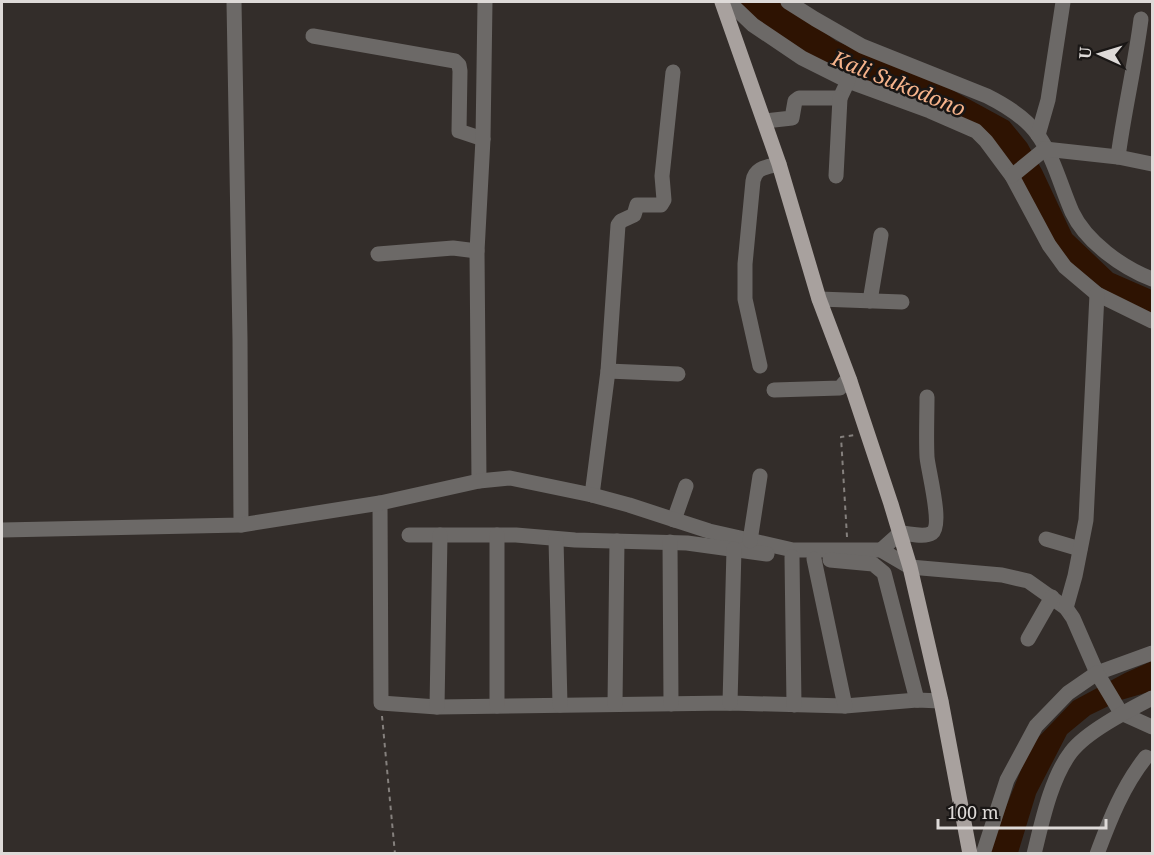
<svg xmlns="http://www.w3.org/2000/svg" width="1154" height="855" font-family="'Noto Serif',serif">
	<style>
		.water { fill: #2e1302 }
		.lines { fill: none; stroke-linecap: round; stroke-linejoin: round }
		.path { stroke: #85807d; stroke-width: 2; stroke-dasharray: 4.5 4.5; stroke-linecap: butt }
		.minor { stroke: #6c6967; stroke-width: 15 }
		.major { stroke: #a8a19e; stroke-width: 15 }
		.labels { text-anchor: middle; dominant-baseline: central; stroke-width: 5; stroke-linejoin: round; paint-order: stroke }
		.water-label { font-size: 21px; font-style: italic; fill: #f6b38b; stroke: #191615 }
	</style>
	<rect width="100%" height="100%" fill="#332d2a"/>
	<!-- water -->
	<g class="water">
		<path d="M732,2H784L836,41L943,85L1009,121L1027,143L1042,170L1072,234L1113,273L1152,290V317L1108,293L1063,257L992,143L900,95L827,64L796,48Z"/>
		<path d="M1152,661V691L1121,700L1090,715L1067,734L1036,794L1018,853L987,854L1031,745L1073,701L1125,673Z"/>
	</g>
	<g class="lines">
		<!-- path -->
		<g class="path">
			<path d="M847,537L841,437L855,435"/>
			<path d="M382,716L395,854"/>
		</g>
		<!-- minor -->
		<g class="minor">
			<path d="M234,2L240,339L241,525"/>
			<path d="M729,2L753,25L802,58L848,81L930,111L976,131L986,141L1012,176L1049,245L1065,267L1097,294L1152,321"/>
			<path d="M788,2L815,19L862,46L987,96C1005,105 1026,118 1038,135C1054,158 1061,187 1072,212C1086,242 1123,268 1152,279"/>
			<path d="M313,36L455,61L459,65L460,71L459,131L483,139"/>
			<path d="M765,121L792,118L795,101L799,98H840L848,81"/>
			<path d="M1038,135L1048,100L1063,2"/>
			<path d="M1118,157C1124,111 1135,66 1141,19"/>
			<path d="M836,176L840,98"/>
			<path d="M1012,176L1045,149L1118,157L1152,164"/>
			<path d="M378,254L453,248L477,251"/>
			<path d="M819,299L902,302"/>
			<path d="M870,301L881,235"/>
			<path d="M760,366L745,299V264L753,181C755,167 768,167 779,164"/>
			<path d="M608,371L678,374"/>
			<path d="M774,390L840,388L845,382L850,381"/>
			<path d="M479,481L477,251L483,139L485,2"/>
			<path d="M592,495L608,371L618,225L621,221L634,215L637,205H661L664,200L662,176L673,72"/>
			<path d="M380,503L381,703L437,707L730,703L845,706L917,700L941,701"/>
			<path d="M674,520L686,486"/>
			<path d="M2,530L241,525L380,503L479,481L510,478L592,495L629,505L709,531L793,550H881L910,567L1002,575L1028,581L1066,608L1073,618L1097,673L1152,653"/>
			<path d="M409,535H516L575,540L687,543L767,554"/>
			<path d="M556,539L560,705"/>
			<path d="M1046,539L1080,549"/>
			<path d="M750,541L760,476"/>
			<path d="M670,542L671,704"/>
			<path d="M881,550L900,533C908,533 924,538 932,533C943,525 928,470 927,457C926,437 927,416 927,397"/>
			<path d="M792,557L794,705"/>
			<path d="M814,559L845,706"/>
			<path d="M830,560L873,564L884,573L917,700"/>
			<path d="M1066,608L1075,576L1086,520L1097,294"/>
			<path d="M1028,639L1052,597"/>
			<path d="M730,703L734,549"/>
			<path d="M615,704L617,541"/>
			<path d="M497,706V535"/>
			<path d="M437,707L440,535"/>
			<path d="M983,854L1007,780L1036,726L1068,693L1097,673L1121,713L1152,727"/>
			<path d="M1034,854C1042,822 1051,778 1071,752C1087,731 1129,710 1152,698"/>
			<path d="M1097,854C1110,819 1123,786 1146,757"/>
		</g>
		<!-- major -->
		<path class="major" d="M722,2L779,164L819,299L850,381L891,504L910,567L941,701L970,854"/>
	</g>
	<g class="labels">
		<!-- water labels -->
		<g class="water-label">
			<text transform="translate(899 83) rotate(22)">Kali Sukodono</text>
		</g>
	</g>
	<!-- border -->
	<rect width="1154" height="855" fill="none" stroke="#dedad8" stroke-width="6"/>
	<!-- north arrow -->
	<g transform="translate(1100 54) rotate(274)" stroke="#191615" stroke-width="4.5" paint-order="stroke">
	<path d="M0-4.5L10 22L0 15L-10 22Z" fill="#dedad8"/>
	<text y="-9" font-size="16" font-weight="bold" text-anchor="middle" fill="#dedad8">U</text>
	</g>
	<!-- scale -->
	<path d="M938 819v9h168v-9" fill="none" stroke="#dedad8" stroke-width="3"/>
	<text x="947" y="819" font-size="18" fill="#dedad8" stroke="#191615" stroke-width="4.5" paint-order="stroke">100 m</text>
</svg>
